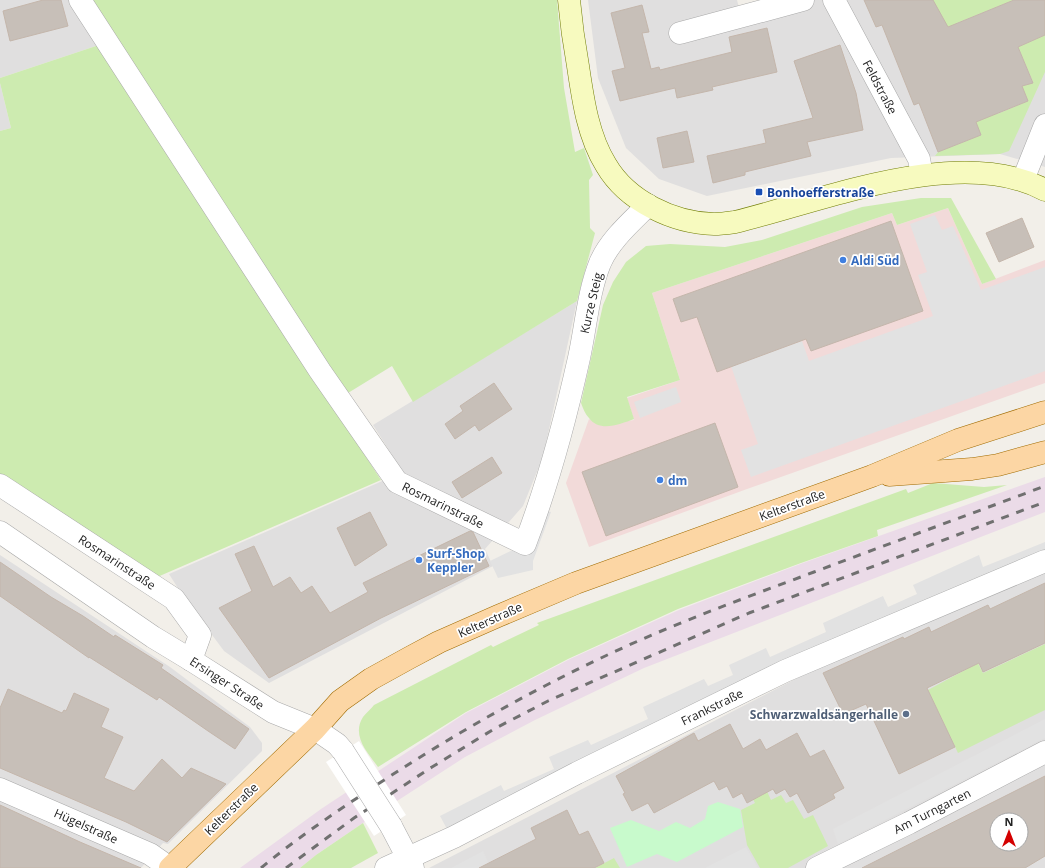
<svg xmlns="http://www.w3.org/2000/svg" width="1045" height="868" font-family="'Open Sans',sans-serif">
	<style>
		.residential { fill: #e0dfdf; fill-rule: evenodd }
		.commercial { fill: #f2dad9 }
		.industrial { fill: #ebdbe8 }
		.grass { fill: #cdebb0 }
		.park { fill: #c8facc }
		.parking { fill: #e2e2e2 }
		.pier { fill: #fff }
		.building { fill: #c7bfb8; stroke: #c4b6ab; fill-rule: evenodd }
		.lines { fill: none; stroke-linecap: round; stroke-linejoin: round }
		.street-casing { stroke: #a9a9a9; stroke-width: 23 }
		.secondary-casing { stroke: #707d05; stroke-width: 23 }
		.primary-casing { stroke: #a06b00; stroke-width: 23 }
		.street { stroke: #fff; stroke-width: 22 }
		.secondary { stroke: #f7fabf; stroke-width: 22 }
		.primary { stroke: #fcd6a4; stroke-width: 22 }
		.rail { stroke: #707070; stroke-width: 3; stroke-dasharray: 8 8; stroke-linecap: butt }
		.street-bridge-casing { stroke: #a9a9a9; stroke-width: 23; stroke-linecap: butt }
		.street-bridge { stroke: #fff; stroke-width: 22 }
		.transit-dot { fill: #1a4fb4; stroke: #fff; stroke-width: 1.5 }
		.shop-dot { fill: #3f7fe0; stroke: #fff; stroke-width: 1.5 }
		.service-dot { fill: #5c6f8a; stroke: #fff; stroke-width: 1.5 }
		.labels { text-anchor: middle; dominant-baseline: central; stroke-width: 3.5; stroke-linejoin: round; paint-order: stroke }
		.street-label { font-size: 12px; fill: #222; stroke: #fff }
		.transit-label { font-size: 12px; font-weight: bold; fill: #164399; stroke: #fff; text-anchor: start }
		.shop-label { font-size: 12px; font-weight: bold; fill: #366cbe; stroke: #fff; text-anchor: start }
		.service-label { font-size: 12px; font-weight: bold; fill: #4e5e75; stroke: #fff; text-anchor: end }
	</style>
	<rect width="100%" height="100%" fill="#f2efe9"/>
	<!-- residential -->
	<g class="residential">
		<path d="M0,0H70L99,45L0,78Z"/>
		<path d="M588,0H737L739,8L774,0H1045V167L1000,154L891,158L707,196L659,179L626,148L598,78Z"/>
		<path d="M0,83L11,128L0,131Z"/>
		<path d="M577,301L543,457L523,506L485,549L493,566L269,683L224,651L181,593L169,574L403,472L373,425Z"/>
		<path d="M0,555L170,667L250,727L262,743V751L168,844L163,843L141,868H0Z"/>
		<path d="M1045,573V868H429L803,675ZM997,820H1021V844H997Z"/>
	</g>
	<!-- commercial -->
	<path class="commercial" d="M948,208L982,284L1045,260V383L747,489L589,547L566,483L589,419L600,425L634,420L627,398L680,380L652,293L892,213L897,225Z"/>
	<!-- industrial -->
	<path class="industrial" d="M1045,477V512L644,668L535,720L465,757L363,823L316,855L300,868H240L321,809L466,713L570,659L679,610L803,563Z"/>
	<!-- grass -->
	<g class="grass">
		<path d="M89,0H557L564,88L575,152L584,148L593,175L589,180L590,228L595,233L577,301L413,402L392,366L348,393L273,291Z"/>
		<path d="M933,0H1014L957,23L970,63L978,61L997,114L1028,101L1022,86L1033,82L1018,47L1045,35V72L1009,151L1000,154L935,156L938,152L981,135L962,86L934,33L892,50L890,21Z"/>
		<path d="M99,45L381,480L155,578L0,478V131L11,128L0,83V78Z"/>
		<path d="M921,198H951L996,279L982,284L948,208L897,225L892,213L652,293L680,380L627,397L634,419C620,424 600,433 589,418C585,414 583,408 581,403L603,305L613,282L626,262L646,246L670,244L725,247L762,240L862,207Z"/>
		<path d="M933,483L984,487L1007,485L877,530L878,536L801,563L678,609L568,659L466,712L378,767C368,753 351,736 363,717C366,713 371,709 374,705L491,645L493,647L539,625L537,623L906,489L908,493Z"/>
		<path d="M1045,644V710L958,753L928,690L978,663L983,673Z"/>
		<path d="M765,787L771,800L781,795L786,803L793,800L804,819L813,815L828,846L788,868H760L747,845L741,810L755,803L750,794Z"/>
		<path d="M363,823L378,853L351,868H300L316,855Z"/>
		<path d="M614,858L620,868H595Z"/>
	</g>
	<!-- park -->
	<path class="park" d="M718,802L740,809L743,827L677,862L657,854L627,867L610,828L631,820L659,831L676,822L690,828L705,819L708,806Z"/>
	<!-- parking -->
	<g class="parking">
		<path d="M935,215L942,230L953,226L981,290L1045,267V371L751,477L741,450L758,444L731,366L802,341L809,361L933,316L918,275L927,272L910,224Z"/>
		<path d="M676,387L681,402L640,418L634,402Z"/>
		<path d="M540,509L551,512L533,561V570L498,578L490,561L525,544Z"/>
		<path d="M1045,542V551L447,829L440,816L501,785L504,791L554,769L549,757L588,740L591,745L648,719L643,707L704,679L708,686L733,675L729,665L766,648L770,657L826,632L823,623L883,596L888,607L917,594L913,585L979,555L983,567Z"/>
		<path d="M1045,719V738L838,844L833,829Z"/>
		<path d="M746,847L758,868H705Z"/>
		<path d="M483,851L491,868H451Z"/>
	</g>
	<!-- pier -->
	<path class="pier" d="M359,741L406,815L374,836L326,762Z"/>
	<!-- building -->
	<g class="building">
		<path d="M43,0H61L68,26L10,41L3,11Z"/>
		<path d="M864,0H933L948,27L1014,0H1045V35L1018,47L1033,83L1022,86L1028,101L976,122L981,135L938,152L919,103L914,105L882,25L876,27Z"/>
		<path d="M642,5L649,32L642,33L651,69L659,67L660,70L732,52L729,37L767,28L777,72L712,87L713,90L677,98L675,88L620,101L612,71L625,68L611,13Z"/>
		<path d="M840,45L856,93L863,130L807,142L811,156L745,172V175L713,183L707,156L766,143L763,130L813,118L794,61Z"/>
		<path d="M687,131L694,162L663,168L657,138Z"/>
		<path d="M1022,218L1034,247L999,262L986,233Z"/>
		<path d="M891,221L923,311L811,351L806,339L717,372L697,317L681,322L673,299Z"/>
		<path d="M494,383L512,409L479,431L475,425L455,439L445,424L463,411L460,406Z"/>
		<path d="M715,423L738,487L606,536L582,472Z"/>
		<path d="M492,457L502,473L462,498L452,482Z"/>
		<path d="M370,512L387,545L355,566L337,528Z"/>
		<path d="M470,531L473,532L489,566L381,618L269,678L219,608L252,591L235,554L254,546L273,587L290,577L301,593L312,586L330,613L368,592L363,583Z"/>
		<path d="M0,562L51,597L83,616L114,637L115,635L163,665L161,668L249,729L235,749L208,731L159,697L157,700L89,657V658L0,596Z"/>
		<path d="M1045,583V643L983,672L979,663L927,688L955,747L899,774L866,704L843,714L823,673L903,637L904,639L929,627L931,632L988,605L990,609Z"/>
		<path d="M8,689L62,713L64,710L66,711L74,693L109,709L101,727L123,737L104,778L134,791L162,759L182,778L191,768L226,784L167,842L126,822L0,768V708Z"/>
		<path d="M730,724L743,749L760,739L766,750L797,733L810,757L824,750L844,788L833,794L835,798L808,813L797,793L790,797L785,789L776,794L773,789L747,803L742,793L733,798L727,786L719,790L714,781L654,813L648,803L632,811L623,794L625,793L616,776L694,733L698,741Z"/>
		<path d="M1045,776V856L1025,868H862ZM997,820H1021V844H997Z"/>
		<path d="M0,805L80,842L141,868H0Z"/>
		<path d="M567,810L579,835L588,831L604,863L594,868H479L536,839L531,828Z"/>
	</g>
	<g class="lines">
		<defs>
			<g id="street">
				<path d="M80,0L320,371L397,482L525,544C548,484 565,421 579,358C586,326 588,293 600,263C610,240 631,222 648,205"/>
				<path d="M834,0L919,159L922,175"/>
				<path d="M680,33L803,0"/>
				<path d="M1023,180L1045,125"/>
				<path d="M0,485L174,599L200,635L191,660"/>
				<path d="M0,532L153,637L191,660L273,712L315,729L337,744L343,751"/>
				<path d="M0,789L150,854L170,868"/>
				<path d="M391,826L413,868"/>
				<path d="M386,868L454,837L577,773L785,671L1045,561"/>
				<path d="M817,868L909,823L1045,752"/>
			</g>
			<path id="secondary" d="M569,0C571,22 574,44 578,66C583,100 588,136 606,165C627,201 673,223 714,224C721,224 728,223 735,222C822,201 960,144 1045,190"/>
			<g id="primary">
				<path d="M889,475L972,469L998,465L1045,452"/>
				<path d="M170,868L315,729L340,701L371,679L409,658L439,642L498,616L576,583L872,476L958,440L1045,412"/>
			</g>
		</defs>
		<!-- street casing -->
		<use href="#street" class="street-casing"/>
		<!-- secondary casing -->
		<use href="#secondary" class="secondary-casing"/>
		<!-- primary casing -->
		<use href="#primary" class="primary-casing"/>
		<!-- street -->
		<use href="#street" class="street"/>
		<!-- secondary -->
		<use href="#secondary" class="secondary"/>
		<!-- primary -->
		<use href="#primary" class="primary"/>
		<!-- rail -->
		<g class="rail">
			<path d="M261,868C297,838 336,812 375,786C448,738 523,695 601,658C670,625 742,599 814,572C891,543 968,515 1045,486"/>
			<path d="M286,868L354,818L432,767L494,729L548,701L749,613L1045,502"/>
		</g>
		<defs>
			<path id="street-bridge" d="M343,751L391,826"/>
		</defs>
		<!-- street-bridge casing -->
		<use href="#street-bridge" class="street-bridge-casing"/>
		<!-- street-bridge -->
		<use href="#street-bridge" class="street-bridge"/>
	</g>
	<!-- markers -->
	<rect class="transit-dot" x="755" y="188" width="8" height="8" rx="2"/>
	<g class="shop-dot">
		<circle cx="843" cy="260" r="4"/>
		<circle cx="660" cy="480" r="4"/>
		<circle cx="419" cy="560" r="4"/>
	</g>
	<circle class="service-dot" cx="906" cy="714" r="4"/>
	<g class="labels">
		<!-- street labels -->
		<g class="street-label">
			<text transform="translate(880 87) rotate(62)">Feldstraße</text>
			<text transform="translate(591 303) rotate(-77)">Kurze Steig</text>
			<text transform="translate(443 505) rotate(26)">Rosmarinstraße</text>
			<text transform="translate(792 505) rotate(-20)">Kelterstraße</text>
			<text transform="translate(117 562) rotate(33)">Rosmarinstraße</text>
			<text transform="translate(490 620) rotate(-24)">Kelterstraße</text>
			<text transform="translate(227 683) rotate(33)">Ersinger Straße</text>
			<text transform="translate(712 707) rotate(-26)">Frankstraße</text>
			<text transform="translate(231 809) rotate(-44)">Kelterstraße</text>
			<text transform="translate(932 811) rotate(-27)">Am Turngarten</text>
			<text transform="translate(86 826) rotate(24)">Hügelstraße</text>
		</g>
		<!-- transit labels -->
		<g class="transit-label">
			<text x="767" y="192">Bonhoefferstraße</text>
		</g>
		<!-- shop labels -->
		<g class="shop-label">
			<text x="851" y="260">Aldi Süd</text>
			<text x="668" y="480">dm</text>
			<text x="427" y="553">Surf-Shop<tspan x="427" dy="14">Keppler</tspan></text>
		</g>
		<!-- service labels -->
		<g class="service-label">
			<text x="898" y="714">Schwarzwaldsängerhalle</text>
		</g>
	</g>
	<!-- north arrow -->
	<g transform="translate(1009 832)"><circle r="19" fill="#ffffff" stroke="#a7a7a7"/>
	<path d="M0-3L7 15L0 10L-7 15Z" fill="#d40000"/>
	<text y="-6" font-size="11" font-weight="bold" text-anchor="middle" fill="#222222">N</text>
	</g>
</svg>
